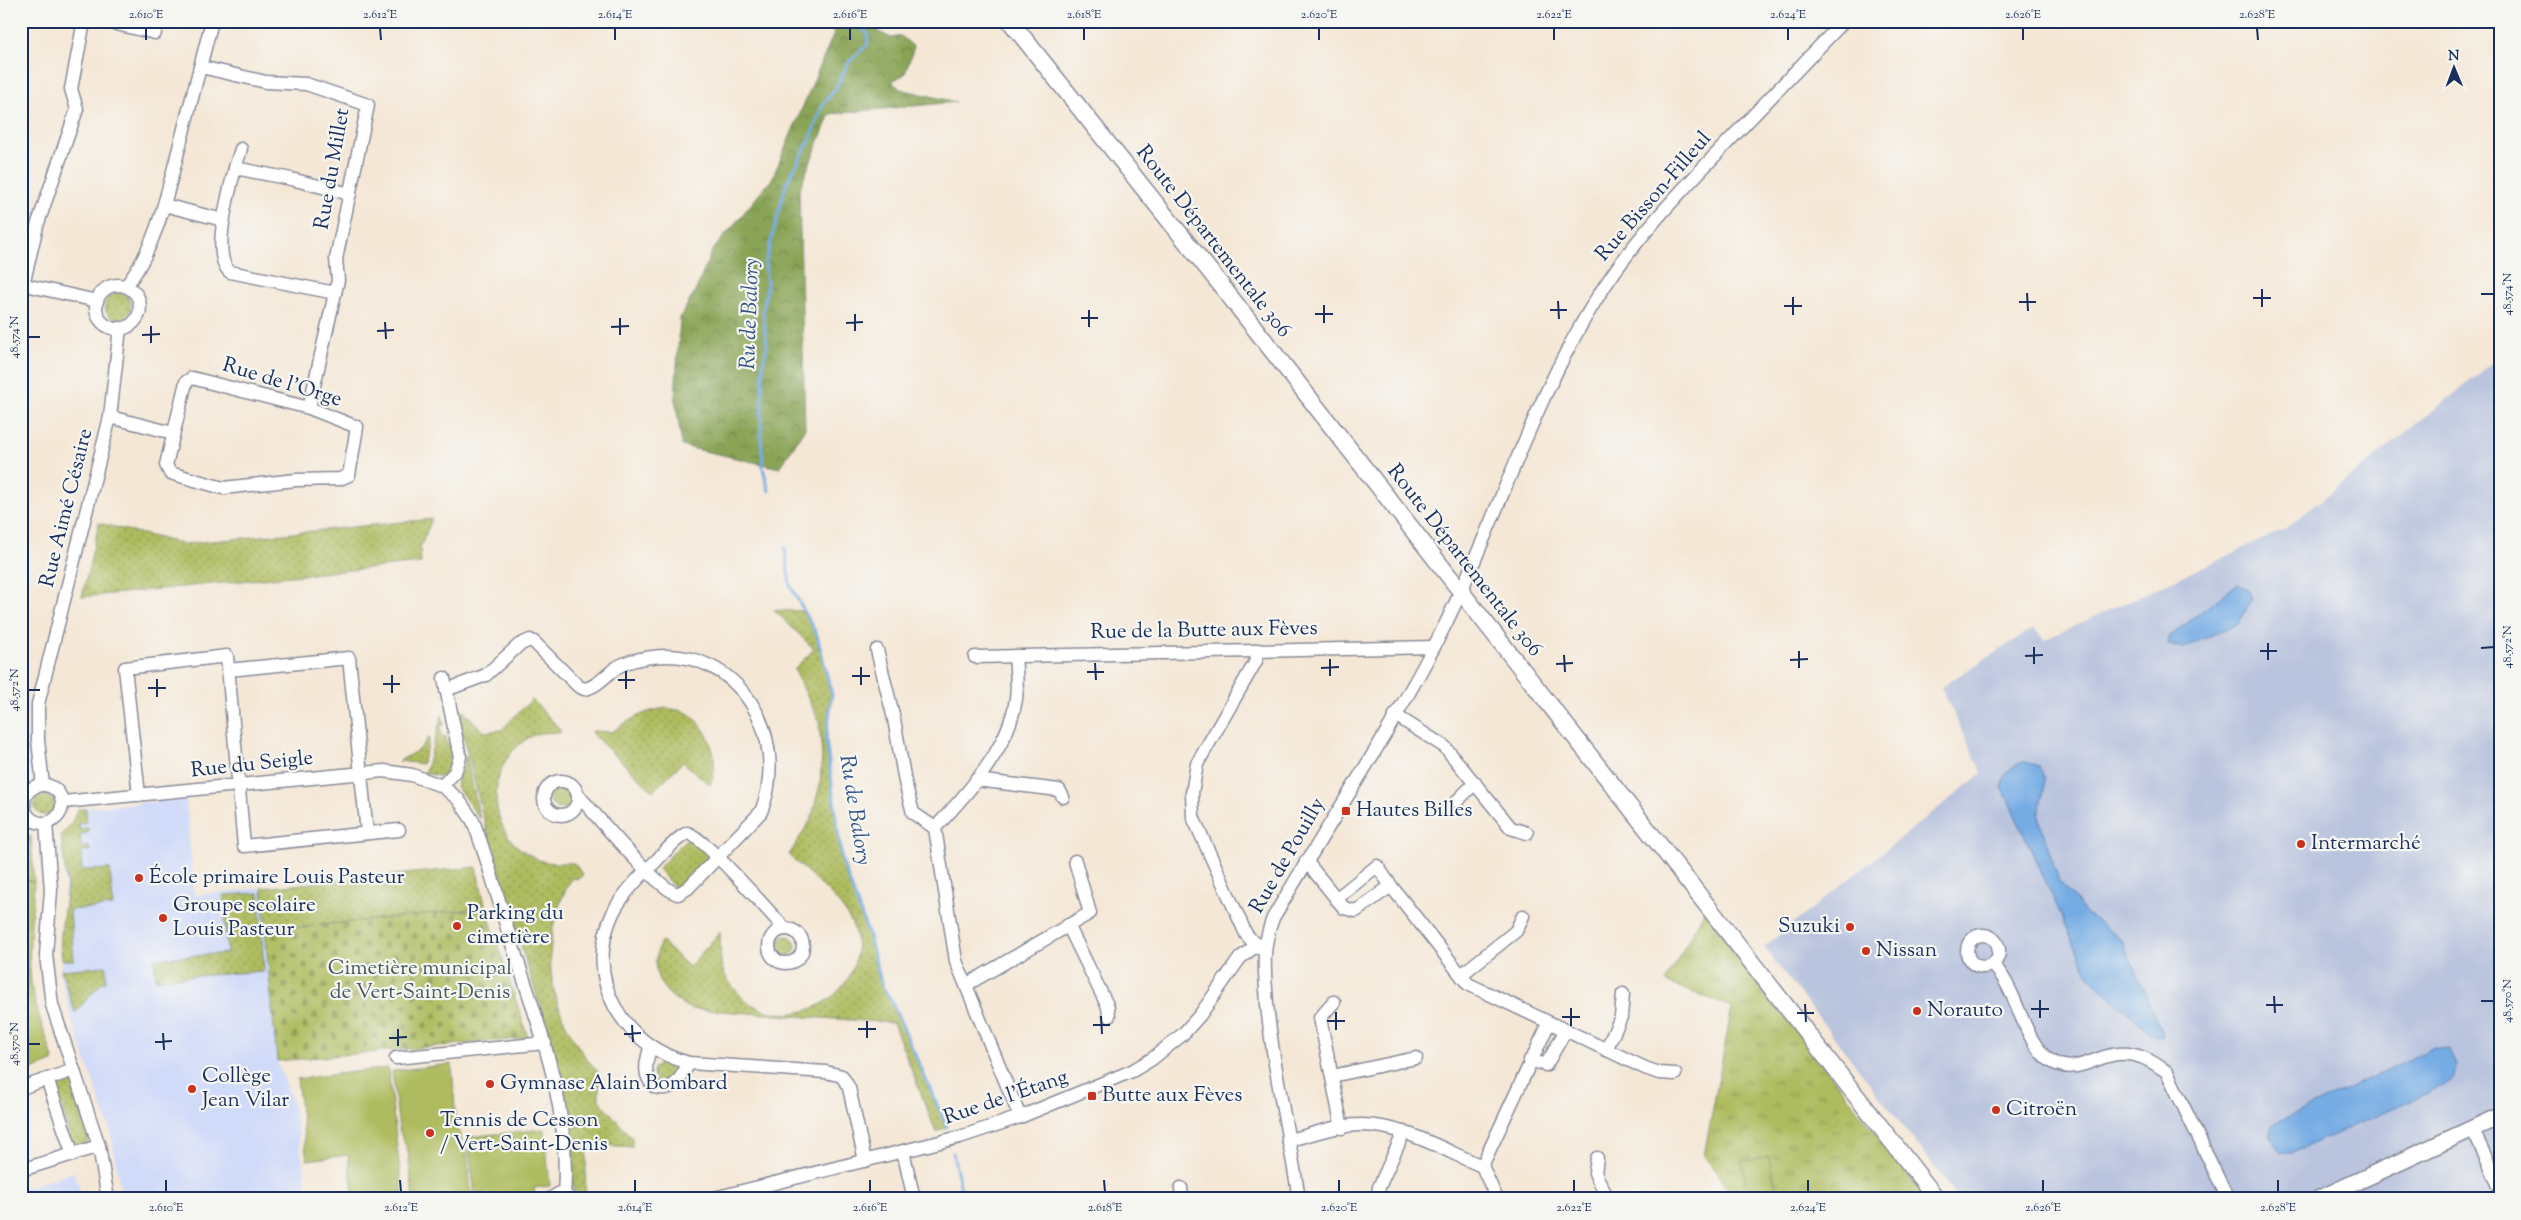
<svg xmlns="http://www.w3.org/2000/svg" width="2521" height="1220" font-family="'Sorts Mill Goudy',serif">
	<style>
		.built { fill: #d0daf9 }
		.industrial { fill: #bac4de }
		.grass { fill: url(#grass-dots); stroke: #64765e }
		.forest { fill: url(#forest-crowns); stroke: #526a5a }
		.cemetery { fill: url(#cemetery-stones); stroke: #64765e }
		.park { fill: url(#park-tufts); stroke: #64765e }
		.garden { fill: #aebc5f; stroke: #64765e }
		.water { fill: #76ace4; stroke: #486ea1 }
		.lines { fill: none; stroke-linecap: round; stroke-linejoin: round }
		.stream { stroke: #76ace4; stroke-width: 3 }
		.minor-casing { stroke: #888b9a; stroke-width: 15 }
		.major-casing { stroke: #888b9a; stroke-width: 19 }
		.minor { stroke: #fff; stroke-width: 12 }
		.major { stroke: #fff; stroke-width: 16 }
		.ticks { fill: none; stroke: #1b2f5e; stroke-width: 2 }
		.poi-dot { fill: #c8321e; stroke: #f6f6f2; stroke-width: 2 }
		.labels { text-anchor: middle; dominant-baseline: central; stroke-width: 4.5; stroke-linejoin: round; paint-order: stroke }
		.street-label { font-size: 21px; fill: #1b2f5e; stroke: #f6f6f2 }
		.poi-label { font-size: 21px; fill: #1b2f5e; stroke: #f6f6f2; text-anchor: start }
		.park-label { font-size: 21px; fill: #47595e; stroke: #f6f6f2 }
		.water-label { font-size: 22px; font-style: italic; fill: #365486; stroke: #f6f6f2 }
		.neatline { fill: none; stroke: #1b2f5e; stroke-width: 2 }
		.ticks-label { font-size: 12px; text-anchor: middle; fill: #1b2f5e }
	</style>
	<defs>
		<pattern id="grass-dots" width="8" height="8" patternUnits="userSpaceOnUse" patternTransform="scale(1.25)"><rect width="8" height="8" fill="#aebc5f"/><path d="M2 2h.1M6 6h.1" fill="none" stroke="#8d9952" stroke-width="1.8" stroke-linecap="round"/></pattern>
		<pattern id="forest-crowns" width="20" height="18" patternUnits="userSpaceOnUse" patternTransform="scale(1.25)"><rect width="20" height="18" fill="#8aa456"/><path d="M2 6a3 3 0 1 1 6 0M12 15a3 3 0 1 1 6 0" fill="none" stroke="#70864a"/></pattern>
		<pattern id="cemetery-stones" width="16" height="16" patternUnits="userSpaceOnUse" patternTransform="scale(1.25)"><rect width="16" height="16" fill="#aebc5f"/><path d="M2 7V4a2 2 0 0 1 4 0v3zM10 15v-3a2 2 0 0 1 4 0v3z" fill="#8d9952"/></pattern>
		<pattern id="park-tufts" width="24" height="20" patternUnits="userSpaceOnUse" patternTransform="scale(1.25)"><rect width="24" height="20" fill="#aebc5f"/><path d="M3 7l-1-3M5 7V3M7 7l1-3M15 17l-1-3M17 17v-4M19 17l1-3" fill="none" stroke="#8d9952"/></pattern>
	</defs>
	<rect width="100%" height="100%" fill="#f6f6f2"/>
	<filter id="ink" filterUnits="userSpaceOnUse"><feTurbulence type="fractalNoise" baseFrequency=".02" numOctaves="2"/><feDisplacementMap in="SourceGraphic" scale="10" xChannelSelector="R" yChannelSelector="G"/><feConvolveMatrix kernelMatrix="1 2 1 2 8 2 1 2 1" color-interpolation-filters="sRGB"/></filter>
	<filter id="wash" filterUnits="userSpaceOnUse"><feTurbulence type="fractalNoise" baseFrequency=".0096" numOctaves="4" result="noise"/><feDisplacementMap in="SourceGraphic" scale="20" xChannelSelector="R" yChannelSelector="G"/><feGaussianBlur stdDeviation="1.12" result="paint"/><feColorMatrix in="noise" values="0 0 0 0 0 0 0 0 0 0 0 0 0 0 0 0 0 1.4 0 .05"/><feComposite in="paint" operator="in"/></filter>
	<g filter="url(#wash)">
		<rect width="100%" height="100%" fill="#f5e7d6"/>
		<!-- built -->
		<g class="built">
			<path d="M186,799L194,895L262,888L277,1061L293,1104L309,1199H122L111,1134L72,1020L60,974L65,886L61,837L83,808Z"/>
			<path d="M74,1172L83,1199H21V1189Z"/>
		</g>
		<!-- industrial -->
		<path class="industrial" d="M2500,357V1199H1959L1764,947L1982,773L1941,687L2034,628L2044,640L2285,529Z"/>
		<!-- grass -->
		<g class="grass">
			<circle cx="118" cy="306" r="13"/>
			<path d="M432,519L420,548L421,563L82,597L99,523L183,544Z"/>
			<path d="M774,610L802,611L817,635L832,695L826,739L842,861L869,936L882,986L891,1000L947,1127L936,1132L893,1023L691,1009C662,994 647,974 661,941L689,967L720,932C721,944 719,960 723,970C726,980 736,991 743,998C790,1038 869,995 855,933C849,905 809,875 789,855L811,819L820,785L822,756L819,721L794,669L814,649Z"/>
			<path d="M532,699L560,729V733C554,733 547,732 541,733C533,734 527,739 521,743C492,766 488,811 511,840C517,848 530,855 539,860C550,864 563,863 574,863L583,875L578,879L572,878C534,944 548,1018 599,1073V1100L632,1138V1147L587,1144L585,1192L602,1194L603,1199H581L573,1188V1151L565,1095L558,1063L509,908L487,832L460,723V708L485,732L501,730Z"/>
			<path d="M666,708C672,709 680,710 686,712C709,725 722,761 710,785L683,762L653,791L592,734L593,731L612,732C630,719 644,711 666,708Z"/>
			<path d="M442,715L444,725L440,726L442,737L446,736L447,744L452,745C454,759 452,767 442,777L425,773Z"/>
			<path d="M428,738H430L422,764L399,761L420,749Z"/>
			<path d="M466,756L480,819L456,786Z"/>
			<circle cx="561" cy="798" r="11"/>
			<circle cx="44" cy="805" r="10"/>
			<path d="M78,809H86L87,822L79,823V829L88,828V833L80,834L81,847H89L90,851H81L82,870L110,869L113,906L70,910L74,960H62L60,941L67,886L61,835L71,824Z"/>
			<path d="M21,831L31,837L34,882L21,879Z"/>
			<path d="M690,839L710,858L688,882L674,887L658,869L683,842Z"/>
			<path d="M476,867L486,908L265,931L262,888Z"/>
			<path d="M259,893L264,971L156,979L154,959L227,953L223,895Z"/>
			<circle cx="786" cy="946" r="10"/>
			<path d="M106,966V982H102L75,1013L61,970Z"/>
			<circle cx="663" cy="1073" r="10"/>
			<path d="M66,1079L73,1083L90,1136L87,1144L78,1147L72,1145L55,1084L59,1080Z"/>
		</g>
		<!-- forest -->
		<path class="forest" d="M825,21H879L877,31L891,38L901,36L914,47L905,74L892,81L900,89L956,102L830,114L799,190L805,428L780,468L682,446L675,398L680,317L696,290L712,251L772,179L834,33Z"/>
		<!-- cemetery -->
		<path class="cemetery" d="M486,908L528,1038L277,1061L265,931Z"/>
		<!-- park -->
		<path class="park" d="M1705,910L1926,1199H1736L1704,1156L1732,1007L1665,982Z"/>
		<!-- garden -->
		<g class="garden">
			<path d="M21,879L34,882C33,912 28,942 30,972C32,1002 45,1030 53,1059V1062L21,1074Z"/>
			<path d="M452,1064L456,1125L467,1154L472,1199H413L408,1151L399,1130L392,1071Z"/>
			<path d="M388,1068L403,1199H354L348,1155L307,1160L297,1079Z"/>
			<path d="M544,1129L550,1186L534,1188L535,1199H484V1193L475,1194L467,1137Z"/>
			<path d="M1768,1156L1778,1196L1751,1199L1742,1162Z"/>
		</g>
		<!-- water -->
		<g class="water">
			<path d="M2237,584L2248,589L2252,599L2239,623L2183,648L2167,645L2169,637Z"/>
			<path d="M2024,762L2039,766L2045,779L2039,813L2041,825L2059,881L2087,914L2122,940L2163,1035L2162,1037L2154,1036L2090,978L2002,787C2004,773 2010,766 2024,762Z"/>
			<path d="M2433,1048L2449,1049L2457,1065L2451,1081L2444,1086L2292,1153L2281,1152C2273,1143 2266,1133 2275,1123Z"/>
		</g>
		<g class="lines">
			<!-- stream -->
			<g class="stream">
				<path d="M769,491L763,468L761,432L763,363L767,346L763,313L767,285L765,264L786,184L810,140L823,104L834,91L849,62L867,45L868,34L854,21"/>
				<path d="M785,548L790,585L817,635L832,695L826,739L842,861L869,936L882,986L891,1000L947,1127"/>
				<path d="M953,1153L963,1199"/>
			</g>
		</g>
	</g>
	<g filter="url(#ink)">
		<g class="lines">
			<defs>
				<g id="minor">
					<path d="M103,21L155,33"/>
					<path d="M201,67L266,82L306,84L368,105L336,259L338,280L309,408"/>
					<path d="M235,168L241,149"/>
					<path d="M164,205L223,220"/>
					<path d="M21,284L97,301"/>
					<path d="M23,285L37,226L77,109L71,89L84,21"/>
					<circle cx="118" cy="307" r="22"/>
					<path d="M126,286C156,248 167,194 179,148C190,105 201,63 212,21"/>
					<path d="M335,293L230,272C210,256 230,190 235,168L291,179L350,194"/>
					<path d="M192,378L309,408L357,427L349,475L340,479L296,480L223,488L170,473L166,465L186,382Z"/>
					<path d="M110,417L173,433"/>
					<path d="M877,650L894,719L905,782L913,813L935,828"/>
					<path d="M1258,650L1256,661L1197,764L1192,793L1193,817L1246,934L1252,941L1264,947"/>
					<path d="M1015,656C1016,670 1018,685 1016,699C1009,748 968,793 935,828L956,961L1020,1117"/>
					<path d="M975,657L1434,647"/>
					<path d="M228,670L349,658L367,833"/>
					<path d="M444,678L460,757L455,772L442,786L458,799L473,821C488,859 498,899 510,938C537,1021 571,1104 564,1194"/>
					<path d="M446,690L486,675L519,645L530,640L534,642L578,686L584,689C597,687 606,675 616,668C625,662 640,658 652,657C739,646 791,736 761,812L688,888L678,894C659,891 595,814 579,796"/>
					<path d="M1395,715L1445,747L1511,828L1527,833"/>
					<path d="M976,780L1059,790L1063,797"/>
					<circle cx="561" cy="798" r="17"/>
					<circle cx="43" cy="804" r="19"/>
					<path d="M43,785L38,740V704L110,417L120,328"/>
					<path d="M139,795L125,668L227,656L244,846L399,830"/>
					<path d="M1457,801L1475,783"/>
					<path d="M63,802L384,771L412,775L442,786"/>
					<path d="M46,823L51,890L46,955L52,1005L99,1146L108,1199"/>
					<path d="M1306,861L1344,908L1356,911L1391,886L1468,984L1645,1068L1659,1073L1675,1074"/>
					<path d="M1336,899L1377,866L1391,886"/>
					<path d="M1068,925L1108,1007L1109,1016"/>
					<path d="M785,929C772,915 700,833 687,833C675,839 665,852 656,861C640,876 622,894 613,913C582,979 623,1046 689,1063L826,1072L842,1076L849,1088L865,1161"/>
					<circle cx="786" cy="946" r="17"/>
					<circle cx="1983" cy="951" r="16"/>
					<path d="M1992,964C2017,987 2022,1039 2048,1059C2073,1078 2094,1056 2118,1054C2137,1052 2152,1061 2167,1072L2228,1199"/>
					<path d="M1461,975L1516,931L1523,916"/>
					<path d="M966,985L1090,913L1075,861"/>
					<path d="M1334,1002L1320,1018L1342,1128"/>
					<path d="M650,1048C646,1062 642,1076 655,1087C674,1093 681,1078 689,1063"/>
					<path d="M1606,1050L1621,1017L1623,994"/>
					<path d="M396,1058L545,1043"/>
					<path d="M1530,1060L1546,1065L1566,1030"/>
					<path d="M1332,1076L1416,1058"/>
					<path d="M47,1079L73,1155"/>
					<path d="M21,1088L74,1070"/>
					<path d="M2472,1128L2500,1188"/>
					<path d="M1288,1140C1311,1135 1336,1125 1359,1125C1402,1124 1443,1150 1482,1166L1549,1023"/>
					<path d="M903,1151L914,1199"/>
					<path d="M1597,1158L1595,1173L1608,1199"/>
					<path d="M1482,1166L1497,1199"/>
					<path d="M21,1170L99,1146"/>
					<path d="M1181,1188L1182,1199"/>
					<path d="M550,1199L560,1193L572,1199"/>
					<path d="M710,1199L960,1137L1020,1117L1132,1071L1152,1059L1183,1034L1200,1015L1240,958L1253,948L1264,947"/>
					<path d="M1285,1199L1299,1197"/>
					<path d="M1299,1199C1289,1133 1273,1070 1267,1004C1265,971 1261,949 1273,918C1330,821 1395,726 1445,625C1498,517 1533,400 1597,298C1632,242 1678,194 1724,146C1764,104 1804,63 1844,21"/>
					<path d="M1377,1199L1379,1187L1404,1132"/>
				</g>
				<g id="major">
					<path d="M1010,21L1220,284L1937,1199"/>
					<path d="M2319,1199L2500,1116"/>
				</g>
			</defs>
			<!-- minor casing -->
			<use href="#minor" class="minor-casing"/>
			<!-- major casing -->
			<use href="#major" class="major-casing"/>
			<!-- minor -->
			<use href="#minor" class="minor"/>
			<!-- major -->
			<use href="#major" class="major"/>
		</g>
	</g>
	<!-- ticks -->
	<path class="ticks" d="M146,28V40M380,28L381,40M615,28V40M850,28V40M1084,28V40M1319,28V40M1554,28V40M1788,28V40M2023,28V40M2257,28L2258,40M2262,289V307M2027,293L2028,311M2481,294H2494M1793,297V315M2253,298H2271M1558,301L1559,319M2019,302H2036M1324,305V323M1784,306H1802M1089,310V327M1550,310H1567M855,314V331M1315,314H1333M620,318V335M1081,318H1098M385,322L386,339M846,323L863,322M151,326V343M611,327L629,326M377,331L394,330M142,335L160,334M28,337H40M2268,643V660M2034,647V664M2481,648L2494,647M1799,651V668M2260,651H2277M1564,655L1565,672M2025,656L2043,655M1330,659V676M1790,660L1808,659M1095,663L1096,680M1556,664L1573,663M861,667V685M1321,668L1339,667M626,671V689M1087,672H1104M392,675V693M852,676H870M157,679V697M618,680H635M383,684H400M148,688H166M28,690H40M2274,996L2275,1013M2040,1000V1018M2481,1001H2494M1805,1004L1806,1022M2266,1005H2283M1571,1008V1026M2031,1009H2049M1336,1012V1030M1797,1013H1814M1101,1016L1102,1034M1562,1017H1580M867,1021V1038M1327,1021H1345M632,1025L633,1042M1093,1025H1110M398,1029V1046M858,1029H876M163,1033L164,1050M624,1034L641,1033M389,1038L407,1037M155,1042L172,1041M28,1044H40M166,1180V1192M400,1180L401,1192M635,1180V1192M870,1180V1192M1104,1180L1105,1192M1339,1180V1192M1574,1180V1192M1808,1180V1192M2043,1180V1192M2278,1180V1192"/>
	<!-- markers -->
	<g class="poi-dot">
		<rect x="1341" y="806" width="10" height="10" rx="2.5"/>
		<circle cx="2301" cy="844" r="5"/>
		<circle cx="139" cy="878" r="5"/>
		<circle cx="163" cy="918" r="5"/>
		<circle cx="457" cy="926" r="5"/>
		<circle cx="1850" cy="927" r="5"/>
		<circle cx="1866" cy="951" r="5"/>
		<circle cx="1917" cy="1011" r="5"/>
		<circle cx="490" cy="1084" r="5"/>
		<circle cx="192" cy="1089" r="5"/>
		<rect x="1087" y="1091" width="10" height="10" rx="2.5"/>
		<circle cx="1996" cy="1110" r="5"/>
		<circle cx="430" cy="1133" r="5"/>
	</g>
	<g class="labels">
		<!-- street labels -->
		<g class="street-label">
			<text transform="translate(333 169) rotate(-80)">Rue du Millet</text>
			<text transform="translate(1654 197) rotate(-49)">Rue Bisson-Filleul</text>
			<text transform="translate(1213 242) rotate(52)">Route Départementale 306</text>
			<text transform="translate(282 383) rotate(17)">Rue de l'Orge</text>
			<text transform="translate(67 508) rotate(-76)">Rue Aimé Césaire</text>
			<text transform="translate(1464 561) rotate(52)">Route Départementale 306</text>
			<text transform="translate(1204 631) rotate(-1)">Rue de la Butte aux Fèves</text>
			<text transform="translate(252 765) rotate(-6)">Rue du Seigle</text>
			<text transform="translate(1288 856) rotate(-60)">Rue de Pouilly</text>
			<text transform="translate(1006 1098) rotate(-19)">Rue de l'Étang</text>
		</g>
		<!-- poi labels -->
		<g class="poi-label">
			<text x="1356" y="811">Hautes Billes</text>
			<text x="2311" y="844">Intermarché</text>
			<text x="149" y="878">École primaire Louis Pasteur</text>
			<text x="173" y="906">Groupe scolaire<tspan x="173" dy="24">Louis Pasteur</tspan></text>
			<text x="467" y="914">Parking du<tspan x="467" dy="24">cimetière</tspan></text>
			<text x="1840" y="927" text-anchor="end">Suzuki</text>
			<text x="1876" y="951">Nissan</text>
			<text x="1927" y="1011">Norauto</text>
			<text x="202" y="1077">Collège<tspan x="202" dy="24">Jean Vilar</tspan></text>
			<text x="500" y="1084">Gymnase Alain Bombard</text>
			<text x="1102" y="1096">Butte aux Fèves</text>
			<text x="2006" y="1110">Citroën</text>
			<text x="440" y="1121">Tennis de Cesson<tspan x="440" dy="24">/ Vert-Saint-Denis</tspan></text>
		</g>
		<!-- park labels -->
		<g class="park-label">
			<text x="420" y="969">Cimetière municipal<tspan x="420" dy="24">de Vert-Saint-Denis</tspan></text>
		</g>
		<!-- water labels -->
		<g class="water-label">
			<text transform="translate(751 314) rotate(-88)">Ru de Balory</text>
			<text transform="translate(854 810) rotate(81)">Ru de Balory</text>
		</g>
	</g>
	<!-- margin -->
	<rect width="2521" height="1220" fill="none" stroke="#f6f6f2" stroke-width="55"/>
	<!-- north arrow -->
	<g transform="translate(2454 68) rotate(359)" stroke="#f6f6f2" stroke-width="4" paint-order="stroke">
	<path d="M0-4L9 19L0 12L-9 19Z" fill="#1b2f5e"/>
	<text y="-8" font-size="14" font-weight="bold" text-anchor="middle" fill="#1b2f5e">N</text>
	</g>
	<rect x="28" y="28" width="2466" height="1164" class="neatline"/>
	<g class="ticks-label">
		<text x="146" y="18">2.610°E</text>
		<text x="380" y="18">2.612°E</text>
		<text x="615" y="18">2.614°E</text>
		<text x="850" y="18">2.616°E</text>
		<text x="1084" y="18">2.618°E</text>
		<text x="1319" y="18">2.620°E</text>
		<text x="1554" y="18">2.622°E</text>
		<text x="1788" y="18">2.624°E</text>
		<text x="2023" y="18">2.626°E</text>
		<text x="2257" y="18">2.628°E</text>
		<text transform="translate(2507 294) rotate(-90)" y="4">48.574°N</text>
		<text transform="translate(14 337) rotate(-90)" y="4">48.574°N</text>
		<text transform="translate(2507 647) rotate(-90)" y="4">48.572°N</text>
		<text transform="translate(14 690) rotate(-90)" y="4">48.572°N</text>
		<text transform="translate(2507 1001) rotate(-90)" y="4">48.570°N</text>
		<text transform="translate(14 1044) rotate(-90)" y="4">48.570°N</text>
		<text x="166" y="1211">2.610°E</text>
		<text x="401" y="1211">2.612°E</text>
		<text x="635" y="1211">2.614°E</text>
		<text x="870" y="1211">2.616°E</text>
		<text x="1105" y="1211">2.618°E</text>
		<text x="1339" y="1211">2.620°E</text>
		<text x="1574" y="1211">2.622°E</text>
		<text x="1808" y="1211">2.624°E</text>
		<text x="2043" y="1211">2.626°E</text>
		<text x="2278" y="1211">2.628°E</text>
	</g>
</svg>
